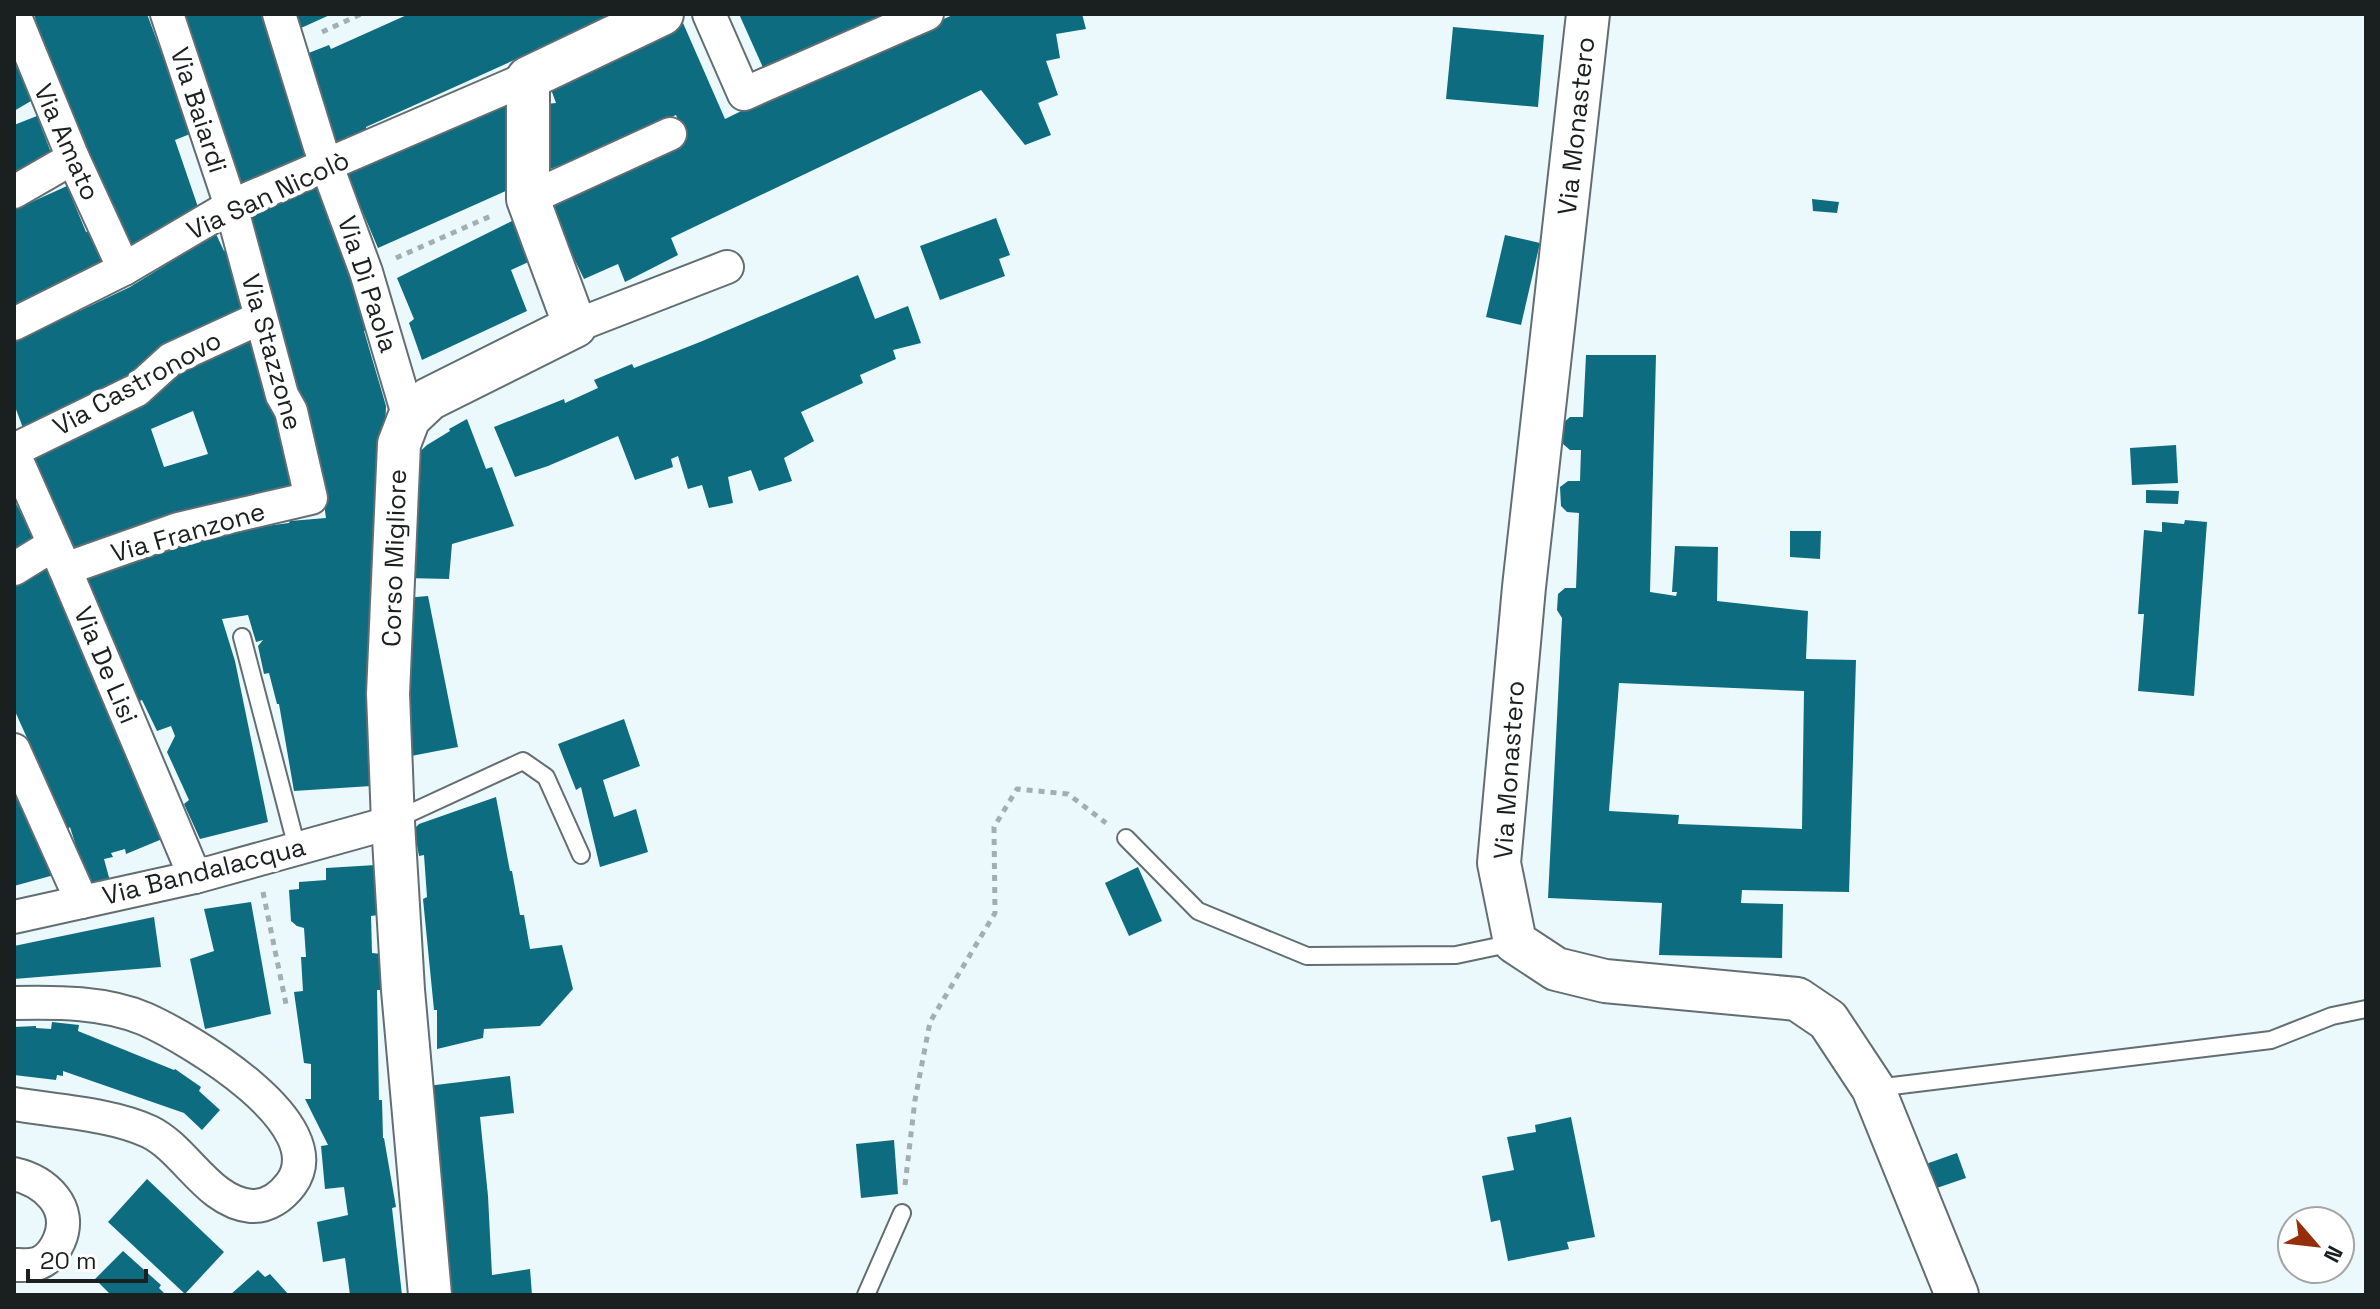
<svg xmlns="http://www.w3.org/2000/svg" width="2380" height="1309" font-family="'Space Grotesk',sans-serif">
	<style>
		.building { fill: #0d6c7f; fill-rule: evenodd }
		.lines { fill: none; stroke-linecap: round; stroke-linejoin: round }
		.service-casing { stroke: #626e72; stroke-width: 20 }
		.minor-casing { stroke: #626e72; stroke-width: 36 }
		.tertiary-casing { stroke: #626e72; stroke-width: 46 }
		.path { stroke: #a3aeb1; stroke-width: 5; stroke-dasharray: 6 6; stroke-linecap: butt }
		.service { stroke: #fff; stroke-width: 16 }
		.minor { stroke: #fff; stroke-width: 32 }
		.tertiary { stroke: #fff; stroke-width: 42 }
		.labels { text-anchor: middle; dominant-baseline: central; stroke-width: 8; stroke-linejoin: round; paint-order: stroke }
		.street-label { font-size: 26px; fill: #1a1f20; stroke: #fff }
	</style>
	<rect width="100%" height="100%" fill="#ebf8fc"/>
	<!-- building -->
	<g class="building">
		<path d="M34,14H147L178,97L194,129L189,131L190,134L175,140L199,210L130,246L115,207L105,210L67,101L60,103Z"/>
		<path d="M179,14H268L310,153L239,185Z"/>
		<path d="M295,14H332L301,28Z"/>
		<path d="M409,14L411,16L616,14L366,127L367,132L330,148L301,56L329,45L331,49Z"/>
		<path d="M739,14H895L765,72Z"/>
		<path d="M955,14H1082L1086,29L1056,34L1060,58L1046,61L1058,95L1038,103L1051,135L1025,145L981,90L671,238L678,255L625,282L618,264L584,279L549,207L685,137L676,115L627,135L629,140L550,169L546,104L556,103L549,84L683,23L725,119L824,71Z"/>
		<path d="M1453,27L1544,35L1538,107L1446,99Z"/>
		<path d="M18,59L33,95H29L31,101L14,111V61Z"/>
		<path d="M510,103L508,190L378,248L347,175Z"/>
		<path d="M37,116L53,158L14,184V125Z"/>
		<path d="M326,183L371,329L364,331L386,406L371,786L294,791L279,704H277L269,673L264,674L258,646L263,640L256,642L248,615L222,619L235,661L268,822L200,839L184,804L189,800L167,752L175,736L171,726L157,731L142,700L137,702L121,669L125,666L83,573L156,550L250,528L289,523L290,521L326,518L320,475L246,214Z"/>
		<path d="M67,186L86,232L91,230L106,266L14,312V210Z"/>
		<path d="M1812,199L1839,202L1837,213L1813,211Z"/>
		<path d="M996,218L1010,255L999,259L1005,276L940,300L920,246Z"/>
		<path d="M516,219L535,259L511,270L527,311L422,360L409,323L414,319L397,278Z"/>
		<path d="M216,234L224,251L233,249L250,310L141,377L23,428L14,404V342L130,287Z"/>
		<path d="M1505,235L1540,243L1521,325L1486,317Z"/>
		<path d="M858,275L875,319L908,306L921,343L893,350L896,359L860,375L863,383L801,412L814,441L784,458L792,481L759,491L751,470L728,477L733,503L709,508L702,485L688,489L678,456L671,459L673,467L635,480L618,436L548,466L515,477L494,427L564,399L565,403L598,388L594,380L632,364L634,368L700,342Z"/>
		<path d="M258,331L300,485L77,552L27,454L162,374ZM193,411L208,454L164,467L151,429Z"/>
		<path d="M1586,355H1656L1650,592L1676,596L1677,592H1672L1675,546L1718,547L1717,601L1808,611L1806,659L1856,660L1849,892L1742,890L1741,903L1783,904L1782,958L1659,955L1662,903L1548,898L1562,618L1557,610L1558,594L1565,588H1576L1579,513L1567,512L1561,506L1560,487L1568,481H1580L1581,450H1570L1563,444V423L1570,417H1583ZM1619,683L1804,691L1802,829L1678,824L1679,815L1609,811Z"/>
		<path d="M467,419L486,469L492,467L514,526L452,544L449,579L405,578L415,456L427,445L450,431L449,429Z"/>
		<path d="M2176,445L2178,483L2132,485L2130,448Z"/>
		<path d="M2146,490L2179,491L2178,504L2146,503Z"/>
		<path d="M14,500L36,541L14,559Z"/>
		<path d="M2185,520L2207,522L2194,696L2138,691L2144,614H2138L2144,530L2162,532V522L2184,524Z"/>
		<path d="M1790,531H1821L1820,559L1790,557Z"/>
		<path d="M45,562L167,837L126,854L125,849L111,853L113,857L104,859L110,881L88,884L70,827L68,829L14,709V582Z"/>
		<path d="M428,596L458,747L411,756L404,598Z"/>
		<path d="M624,719L640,766L603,780L614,817L636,809L648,852L600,867L581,787L576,790L558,744Z"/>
		<path d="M14,792L54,875L14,886Z"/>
		<path d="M496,797L510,871H512L520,915H524L530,949L562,945L573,989L540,1026L484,1029L483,1038L437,1049V1010H434L423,899L427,897L424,855L419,856L414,829L419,824Z"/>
		<path d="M376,865L378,915L371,916L372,953L382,954V990H377L379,1100H382L383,1138H384L396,1207L392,1208L402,1295H350L345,1258L323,1262L317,1222L348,1215L344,1187L325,1189L321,1146L328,1145L305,1099H311V1064L304,1063L294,992L303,991L301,957H306L304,928L297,926L291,921L289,890L299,889V882L326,880V868Z"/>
		<path d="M1138,867L1162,921L1129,936L1105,883Z"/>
		<path d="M251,902L271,1014L205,1029L190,959L214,951L204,909Z"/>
		<path d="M154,917L161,967L14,979V946Z"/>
		<path d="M52,1022L79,1025L78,1031L174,1070L175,1069L201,1087L199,1091L220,1110L202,1130L184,1113L63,1071V1076L57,1075L56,1080L14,1075V1027L36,1026V1028L51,1029Z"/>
		<path d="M510,1076L514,1113L480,1117L488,1196L492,1275L530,1269L532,1295H437L419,1087Z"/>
		<path d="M1571,1117L1595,1237L1567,1242L1569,1249L1508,1261L1500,1220L1491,1222L1482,1176L1514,1170L1507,1137L1536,1132L1535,1125Z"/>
		<path d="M894,1140L898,1194L861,1198L856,1144Z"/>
		<path d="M1957,1153L1966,1178L1931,1190L1923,1165Z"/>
		<path d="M147,1179L224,1252L185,1294L108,1222Z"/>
		<path d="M123,1251L161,1285L159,1288L166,1295H111L95,1279Z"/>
		<path d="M258,1270L265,1277L270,1274L289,1295H230Z"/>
	</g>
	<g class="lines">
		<defs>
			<g id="service">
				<path d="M242,637L297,848"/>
				<path d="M395,820L523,761L546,777L581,855"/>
				<path d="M1126,838L1198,911L1307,956L1456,955L1513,943"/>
				<path d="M1876,1088L2271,1040L2332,1016L2366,1009"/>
				<path d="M866,1295L902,1213"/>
			</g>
			<g id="minor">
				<path d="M14,14L73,158L124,269"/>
				<path d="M279,14L320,147L366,272L409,418"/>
				<path d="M709,14L744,94L927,14"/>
				<path d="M14,192L73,158"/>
				<path d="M528,199L670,134"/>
				<path d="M14,324L124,269L231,206L528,78"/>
				<path d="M575,326L727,267"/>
				<path d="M14,450L137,390L171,359L260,318"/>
				<path d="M14,454L65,569L195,877"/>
				<path d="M14,569L53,545"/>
				<path d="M65,569L178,529L311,498L291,411L282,395L231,206L167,14"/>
				<path d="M14,750L82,902"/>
				<path d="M14,917L195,877L393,822"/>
				<path d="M14,1003C57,1002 105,1002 145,1019C188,1038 335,1124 291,1184C282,1196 268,1207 251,1206C208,1202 186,1150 150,1132C112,1114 56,1111 14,1104"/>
				<path d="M14,1174C45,1181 74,1207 59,1241C55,1250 49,1259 39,1263C32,1266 21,1265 14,1265"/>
			</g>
			<g id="tertiary">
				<path d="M1588,14L1524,587L1499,863L1515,942L1556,969L1605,981L1797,999L1828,1020L1873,1088L1957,1295"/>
				<path d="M430,1295L403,990L393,822L388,694L399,444L409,418L429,399L575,326L528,199V78L662,14"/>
			</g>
		</defs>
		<!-- service casing -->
		<use href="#service" class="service-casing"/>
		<!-- minor casing -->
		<use href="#minor" class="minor-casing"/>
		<!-- tertiary casing -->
		<use href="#tertiary" class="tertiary-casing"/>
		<!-- path -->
		<g class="path">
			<path d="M322,32L361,14"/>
			<path d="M396,258L493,215"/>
			<path d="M263,892L286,1004"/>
			<path d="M905,1185L915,1100L930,1022L995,913L994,827L1017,789L1068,794L1106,823"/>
		</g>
		<!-- service -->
		<use href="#service" class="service"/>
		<!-- minor -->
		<use href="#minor" class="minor"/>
		<!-- tertiary -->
		<use href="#tertiary" class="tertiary"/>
	</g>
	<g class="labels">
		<!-- street labels -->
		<g class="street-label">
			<text transform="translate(199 110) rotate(72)">Via Baiardi</text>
			<text transform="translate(1576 126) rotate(-84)">Via Monastero</text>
			<text transform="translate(67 142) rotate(66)">Via Amato</text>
			<text transform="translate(268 195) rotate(-25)">Via San Nicolò</text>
			<text transform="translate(368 284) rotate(72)">Via Di Paola</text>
			<text transform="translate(272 352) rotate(74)">Via Stazzone</text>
			<text transform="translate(137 383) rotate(-29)">Via Castronovo</text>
			<text transform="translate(188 532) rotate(-16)">Via Franzone</text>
			<text transform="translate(394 558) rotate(-88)">Corso Migliore</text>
			<text transform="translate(106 665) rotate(67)">Via De Lisi</text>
			<text transform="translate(1509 770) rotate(-86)">Via Monastero</text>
			<text transform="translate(204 871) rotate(-14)">Via Bandalacqua</text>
		</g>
	</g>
	<!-- border -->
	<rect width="2380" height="1309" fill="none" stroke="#1a1f20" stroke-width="32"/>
	<!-- north arrow -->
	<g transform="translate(2316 1245) rotate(118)"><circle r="38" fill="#ffffff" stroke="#a3a5a6" stroke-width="2"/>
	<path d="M0-6L14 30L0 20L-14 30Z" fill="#952e0b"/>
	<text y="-12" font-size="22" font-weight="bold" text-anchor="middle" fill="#1a1f20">N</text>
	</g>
	<!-- scale -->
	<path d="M28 1269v12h118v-12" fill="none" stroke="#1a1f20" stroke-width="4"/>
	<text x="40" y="1269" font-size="24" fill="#1a1f20" stroke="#ffffff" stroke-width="6" paint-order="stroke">20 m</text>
</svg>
